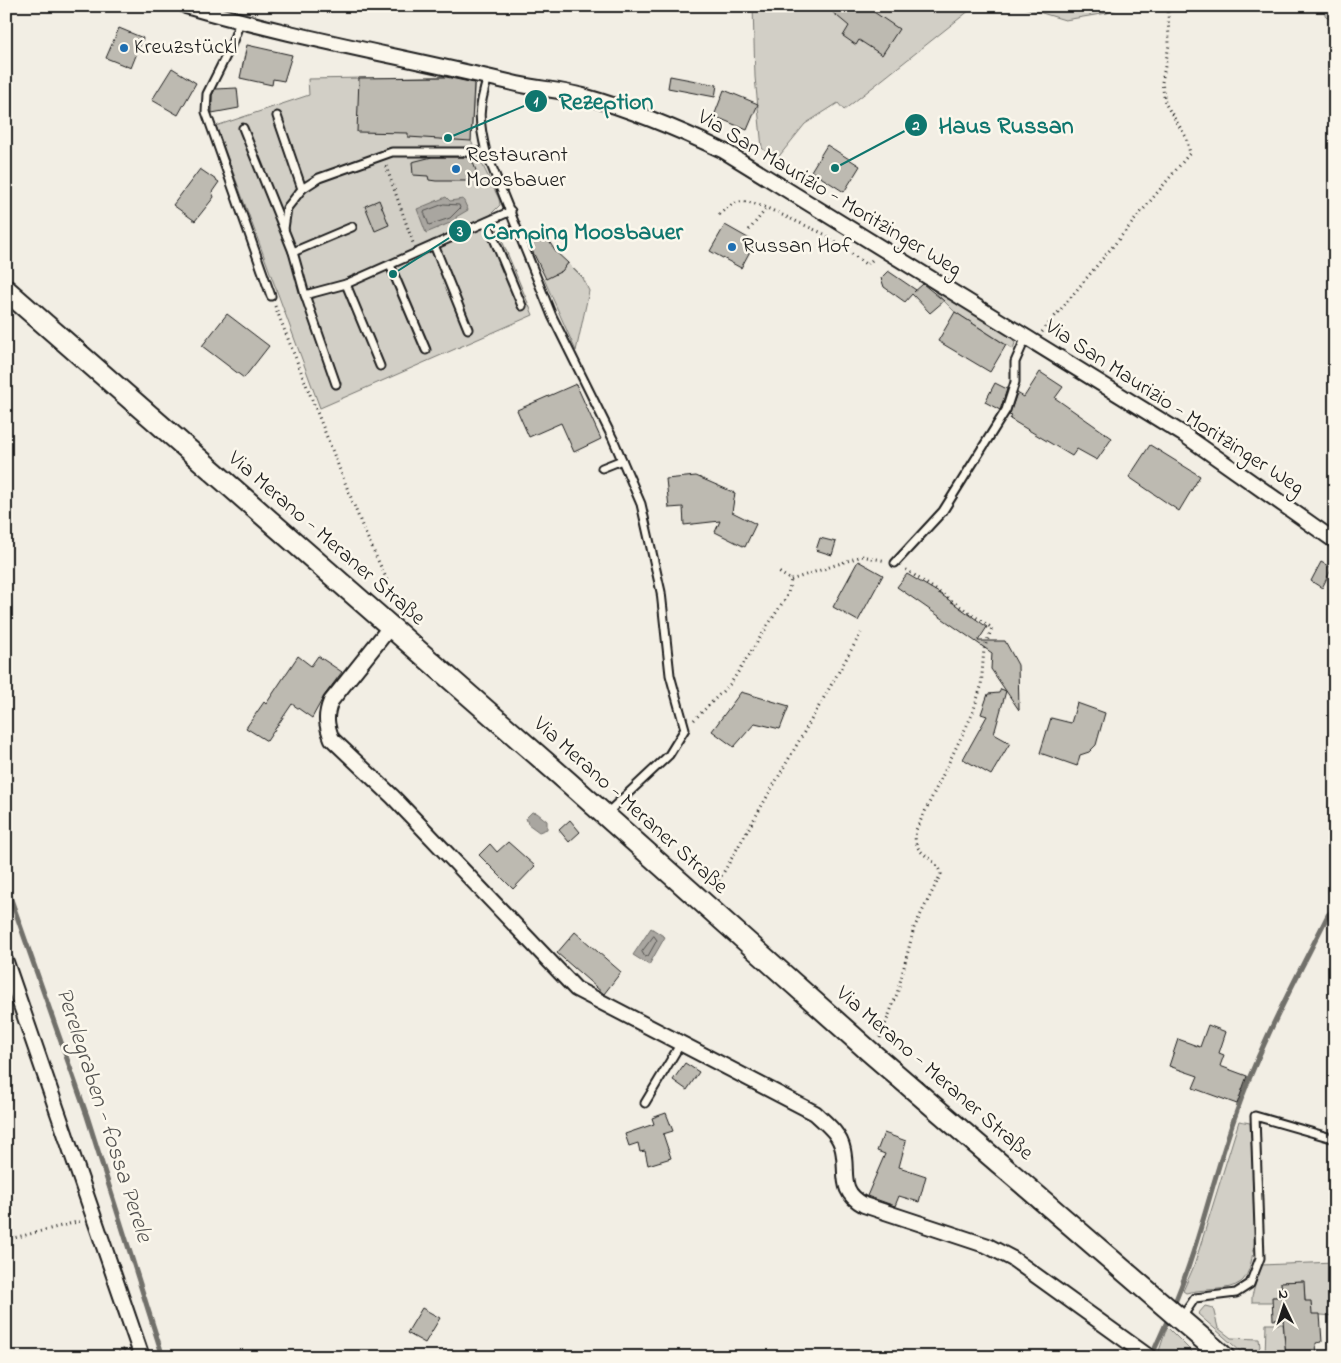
<svg xmlns="http://www.w3.org/2000/svg" width="1341" height="1363" font-family="'Indie Flower',sans-serif">
	<style>
		.green { fill: #d2cfc6; stroke: #777671 }
		.water { fill: #a9a6a0; stroke: #716f6b }
		.lines { fill: none; stroke-linecap: round; stroke-linejoin: round }
		.shore { stroke: #545351; stroke-width: 1 }
		.stream { stroke: #716f6b; stroke-width: 5 }
		.building { fill: #bdbab1; stroke: #1c1c1c }
		.lane-casing { stroke: #1c1c1c; stroke-width: 11 }
		.street-casing { stroke: #1c1c1c; stroke-width: 18 }
		.secondary-casing { stroke: #1c1c1c; stroke-width: 24 }
		.path { stroke: #1c1c1c; stroke-width: 3; stroke-dasharray: 1 4; stroke-linecap: butt }
		.lane { stroke: #fbf7ec; stroke-width: 7 }
		.street { stroke: #fbf7ec; stroke-width: 14 }
		.secondary { stroke: #fbf7ec; stroke-width: 20 }
		.poi-dot { fill: #1f6fb2; stroke: #fbf7ec; stroke-width: 2 }
		.labels { text-anchor: middle; dominant-baseline: central; stroke-width: 5; stroke-linejoin: round; paint-order: stroke }
		.poi-label { font-size: 22px; fill: #1c1c1c; stroke: #fbf7ec; text-anchor: start }
		.street-label { font-size: 22px; fill: #1c1c1c; stroke: #fbf7ec }
		.water-label { font-size: 24px; font-style: italic; fill: #545351; stroke: #fbf7ec }
		.leader { fill: none; stroke: #0f766e; stroke-width: 2 }
		.callout-dot { fill: #0f766e; stroke: #fbf7ec; stroke-width: 2 }
		.mark-label { font-size: 15px; text-anchor: middle; font-weight: bold; fill: #fff }
		.callout-label { font-size: 24px; text-anchor: middle; font-weight: bold; fill: #0f766e; stroke: #fbf7ec; stroke-width: 5; stroke-linejoin: round; paint-order: stroke }
	</style>
	<rect width="100%" height="100%" fill="#f2eee4"/>
	<filter id="ink" filterUnits="userSpaceOnUse"><feTurbulence type="fractalNoise" baseFrequency=".02" numOctaves="2"/><feDisplacementMap in="SourceGraphic" scale="10" xChannelSelector="R" yChannelSelector="G"/><feConvolveMatrix kernelMatrix="1 2 1 2 8 2 1 2 1" color-interpolation-filters="sRGB"/></filter>
	<g filter="url(#ink)">
		<!-- green -->
		<g class="green">
			<path d="M753,6H975L844,110L838,103L805,124L776,160L762,148L755,77Z"/>
			<path d="M1019,6H1123L1107,13L1065,20Z"/>
			<path d="M1325,6H1335V25L1325,15Z"/>
			<path d="M475,76L471,141L499,199L500,205L491,214L533,315L320,408L216,126L309,95L308,79Z"/>
			<path d="M568,263L583,278L589,291L576,351L544,279L562,271Z"/>
			<path d="M925,282L1012,338L1015,343L1013,349L955,312Z"/>
			<path d="M1239,1121L1250,1123C1251,1155 1265,1263 1241,1282C1228,1292 1203,1288 1186,1293L1183,1291L1194,1266Z"/>
			<path d="M1335,1262V1316L1307,1314L1303,1281L1281,1282L1282,1297H1273V1302H1252V1296L1261,1265Z"/>
			<path d="M1205,1306L1213,1308L1218,1328L1231,1338L1259,1339L1260,1347L1249,1357L1243,1349L1240,1351L1198,1314Z"/>
			<path d="M1266,1324H1283L1286,1357H1265Z"/>
			<path d="M1167,1327L1197,1357H1160L1158,1354Z"/>
		</g>
		<!-- water -->
		<g class="water">
			<path d="M446,197L450,201L463,199L468,210L456,217L457,220L426,233L417,209Z"/>
			<path d="M532,812L537,813L547,821V829L539,832L528,824L526,818Z"/>
			<path d="M651,928L665,937L649,965L633,955Z"/>
		</g>
		<g class="lines">
			<!-- shore -->
			<g class="shore">
				<path d="M444,204L459,205L460,208L450,218L429,225L424,212Z"/>
				<path d="M654,936L657,940L648,956L645,957L642,952Z"/>
			</g>
			<!-- stream -->
			<g class="stream">
				<path d="M6,885L87,1116L163,1357"/>
				<path d="M1173,1307C1199,1246 1212,1181 1234,1119C1258,1048 1295,981 1328,915L1335,908"/>
				<path d="M1151,1357L1169,1317"/>
			</g>
		</g>
		<!-- building -->
		<g class="building">
			<path d="M825,6H865L899,29L882,55L859,40L856,45L843,36L849,26Z"/>
			<path d="M119,28L143,38L131,68L106,58Z"/>
			<path d="M247,45L292,55L284,81L273,79L272,85L240,78Z"/>
			<path d="M172,68L196,83L178,115L152,100Z"/>
			<path d="M670,76L717,85L715,97L668,88Z"/>
			<path d="M446,77L474,83L471,141L408,137V133L357,132L359,78Z"/>
			<path d="M237,88L239,108L212,113V95L215,89Z"/>
			<path d="M724,90L758,104L747,130L714,116Z"/>
			<path d="M827,145L860,166L844,192L811,171Z"/>
			<path d="M432,157H471L478,176L471,181H436L429,180L428,176L413,175L412,162Z"/>
			<path d="M200,169L219,182L212,192L214,197L195,221L173,205Z"/>
			<path d="M379,200L389,225L375,231L365,206Z"/>
			<path d="M725,225L755,242L741,268L710,251Z"/>
			<path d="M546,236L555,251L568,263L562,271L546,279L529,244Z"/>
			<path d="M888,271L916,290L914,292L923,284L944,301L930,313L912,294L905,302L884,287L881,278Z"/>
			<path d="M955,312L1006,345L990,372L938,341Z"/>
			<path d="M227,314L269,346L244,378L202,346Z"/>
			<path d="M1040,372L1063,387L1055,398L1112,438L1097,460L1077,449L1072,456L1010,419L1012,416L1009,415L1017,393L1024,397Z"/>
			<path d="M995,383L1007,389L1000,410L985,402Z"/>
			<path d="M576,384L601,439L574,452L561,423L529,437L517,410Z"/>
			<path d="M1150,445L1200,476L1179,511L1129,477Z"/>
			<path d="M696,476L735,493L732,512L756,524L745,547L715,532L720,521L684,525L683,507L669,508L666,479Z"/>
			<path d="M820,538L836,542L832,555L816,550Z"/>
			<path d="M858,561L883,575L858,621L833,607Z"/>
			<path d="M1321,562L1332,568L1322,588L1311,581Z"/>
			<path d="M907,574L939,593L987,627L978,641H1005L1018,665L1019,710L991,669L992,653L897,587Z"/>
			<path d="M298,656L311,666L318,656L342,672L324,696L312,718L292,704L267,741L246,728L264,702L266,704Z"/>
			<path d="M1001,689L1006,691L994,734L1010,743L991,775L963,759L987,716L981,714L988,694L999,693Z"/>
			<path d="M741,692L789,706L780,729L755,723L734,747L712,731Z"/>
			<path d="M1077,703L1105,713L1096,745L1089,752L1080,755L1077,766L1040,753L1051,718L1071,723Z"/>
			<path d="M570,820L580,832L569,842L559,830Z"/>
			<path d="M508,842L535,866L513,889L479,855L490,844L497,852Z"/>
			<path d="M575,932L621,972L604,994L557,953Z"/>
			<path d="M1208,1025L1226,1032L1219,1053L1224,1055L1220,1066L1247,1076L1237,1104L1193,1088L1198,1076L1169,1066L1178,1039L1200,1047Z"/>
			<path d="M685,1063L699,1072L687,1090L673,1080Z"/>
			<path d="M666,1113L673,1131L663,1134L671,1158L648,1165L645,1151L640,1152L638,1143L629,1146L625,1134L654,1124L652,1118Z"/>
			<path d="M884,1133L906,1141L899,1167L926,1176L919,1202L899,1196L895,1206L867,1196L885,1154L877,1151Z"/>
			<path d="M1304,1281L1305,1301H1311L1312,1314H1320L1322,1342L1316,1343L1317,1357H1286L1283,1319L1273,1320L1272,1297H1282L1281,1282Z"/>
			<path d="M422,1308L440,1318L425,1343L407,1333Z"/>
		</g>
		<g class="lines">
			<defs>
				<g id="lane">
					<path d="M240,22L231,46L207,94L206,112L271,296"/>
					<path d="M488,77C478,109 478,119 486,152L552,316L613,439L641,504L661,592L670,675L685,729L669,755L607,813"/>
					<path d="M277,116L302,189"/>
					<path d="M243,128L293,252L305,295L336,384"/>
					<path d="M487,222L522,306"/>
					<path d="M284,229L287,208L302,189L319,178L392,152H486"/>
					<path d="M434,245L468,329"/>
					<path d="M293,252L352,227"/>
					<path d="M390,265L426,350"/>
					<path d="M346,284L380,366"/>
					<path d="M305,295L346,284L511,211"/>
					<path d="M602,468L622,460"/>
					<path d="M895,563L943,511L1006,410L1015,382V362L1026,337"/>
					<path d="M645,1103L681,1043"/>
					<path d="M1182,1317L1195,1298L1236,1293L1250,1284L1260,1258L1255,1116L1335,1139"/>
				</g>
				<g id="street">
					<path d="M186,6C295,38 406,57 517,84C539,89 562,90 583,96C633,110 678,129 724,151L1183,434L1335,541"/>
					<path d="M390,627L331,701C325,715 326,725 332,739L393,797L576,989L815,1113C827,1124 840,1134 843,1150C848,1174 838,1191 864,1205L988,1246L1013,1259L1149,1357"/>
					<path d="M6,962L142,1357"/>
				</g>
				<path id="secondary" d="M6,290L567,781L869,1051L1224,1357"/>
			</defs>
			<!-- lane casing -->
			<use href="#lane" class="lane-casing"/>
			<!-- street casing -->
			<use href="#street" class="street-casing"/>
			<!-- secondary casing -->
			<use href="#secondary" class="secondary-casing"/>
			<!-- path -->
			<g class="path">
				<path d="M386,166L413,243"/>
				<path d="M719,215C737,197 744,200 767,208"/>
				<path d="M749,230L767,208L824,234L867,265L873,259"/>
				<path d="M275,306L363,528L393,593L397,609"/>
				<path d="M1042,332L1190,153L1186,137L1165,103L1162,82L1169,45L1168,6"/>
				<path d="M791,580L862,556L886,561"/>
				<path d="M694,720L731,683L788,594L791,580L777,571"/>
				<path d="M714,889L861,633"/>
				<path d="M880,1038L897,994L914,928L941,874C933,852 911,857 916,830L972,715L981,687L984,649L992,628L905,569"/>
				<path d="M6,1240L81,1221"/>
				<path d="M110,1357L125,1349"/>
			</g>
			<!-- lane -->
			<use href="#lane" class="lane"/>
			<!-- street -->
			<use href="#street" class="street"/>
			<!-- secondary -->
			<use href="#secondary" class="secondary"/>
		</g>
	</g>
	<!-- markers -->
	<g class="poi-dot">
		<circle cx="124" cy="48" r="5"/>
		<circle cx="456" cy="169" r="5"/>
		<circle cx="732" cy="247" r="5"/>
	</g>
	<g class="labels">
		<!-- poi labels -->
		<g class="poi-label">
			<text x="134" y="48">Kreuzstückl</text>
			<text x="466" y="156">Restaurant<tspan x="466" dy="25">Moosbauer</tspan></text>
			<text x="742" y="247">Russan Hof</text>
		</g>
		<!-- street labels -->
		<g class="street-label">
			<text transform="translate(829 194) rotate(31)">Via San Maurizio - Moritzinger Weg</text>
			<text transform="translate(1174 408) rotate(33)">Via San Maurizio - Moritzinger Weg</text>
			<text transform="translate(326 539) rotate(41)">Via Merano - Meraner Straße</text>
			<text transform="translate(630 806) rotate(42)">Via Merano - Meraner Straße</text>
			<text transform="translate(934 1074) rotate(41)">Via Merano - Meraner Straße</text>
		</g>
		<!-- water labels -->
		<g class="water-label">
			<text transform="translate(103 1115) rotate(72)">Perelegraben - fossa Perele</text>
		</g>
	</g>
	<!-- callouts -->
	<path class="leader" d="M448 138L536 101M835 168L916 125M393 274L460 231"/>
	<g class="callout-dot">
		<circle cx="448" cy="138" r="5"/>
		<circle cx="835" cy="168" r="5"/>
		<circle cx="393" cy="274" r="5"/>
		<circle cx="536" cy="101" r="12"/>
		<circle cx="916" cy="125" r="12"/>
		<circle cx="460" cy="231" r="12"/>
	</g>
	<g class="mark-label">
		<text x="536" y="106">1</text>
		<text x="916" y="130">2</text>
		<text x="460" y="236">3</text>
	</g>
	<g class="callout-label">
		<text x="606" y="109">Rezeption</text>
		<text x="1006" y="133">Haus Russan</text>
		<text x="583" y="239">Camping Moosbauer</text>
	</g>
	<!-- margin -->
	<rect width="1341" height="1363" fill="none" stroke="#fbf7ec" stroke-width="25"/>
	<rect x="12" y="12" width="1316" height="1338" fill="none" stroke="#1c1c1c" stroke-width="2" filter="url(#ink)"/>
	<!-- north arrow -->
	<g transform="translate(1284 1306) rotate(356)" stroke="#fbf7ec" stroke-width="4" paint-order="stroke">
	<path d="M0-4L9 19L0 12L-9 19Z" fill="#1c1c1c"/>
	<text y="-8" font-size="14" font-weight="bold" text-anchor="middle" fill="#1c1c1c">N</text>
	</g>
</svg>
